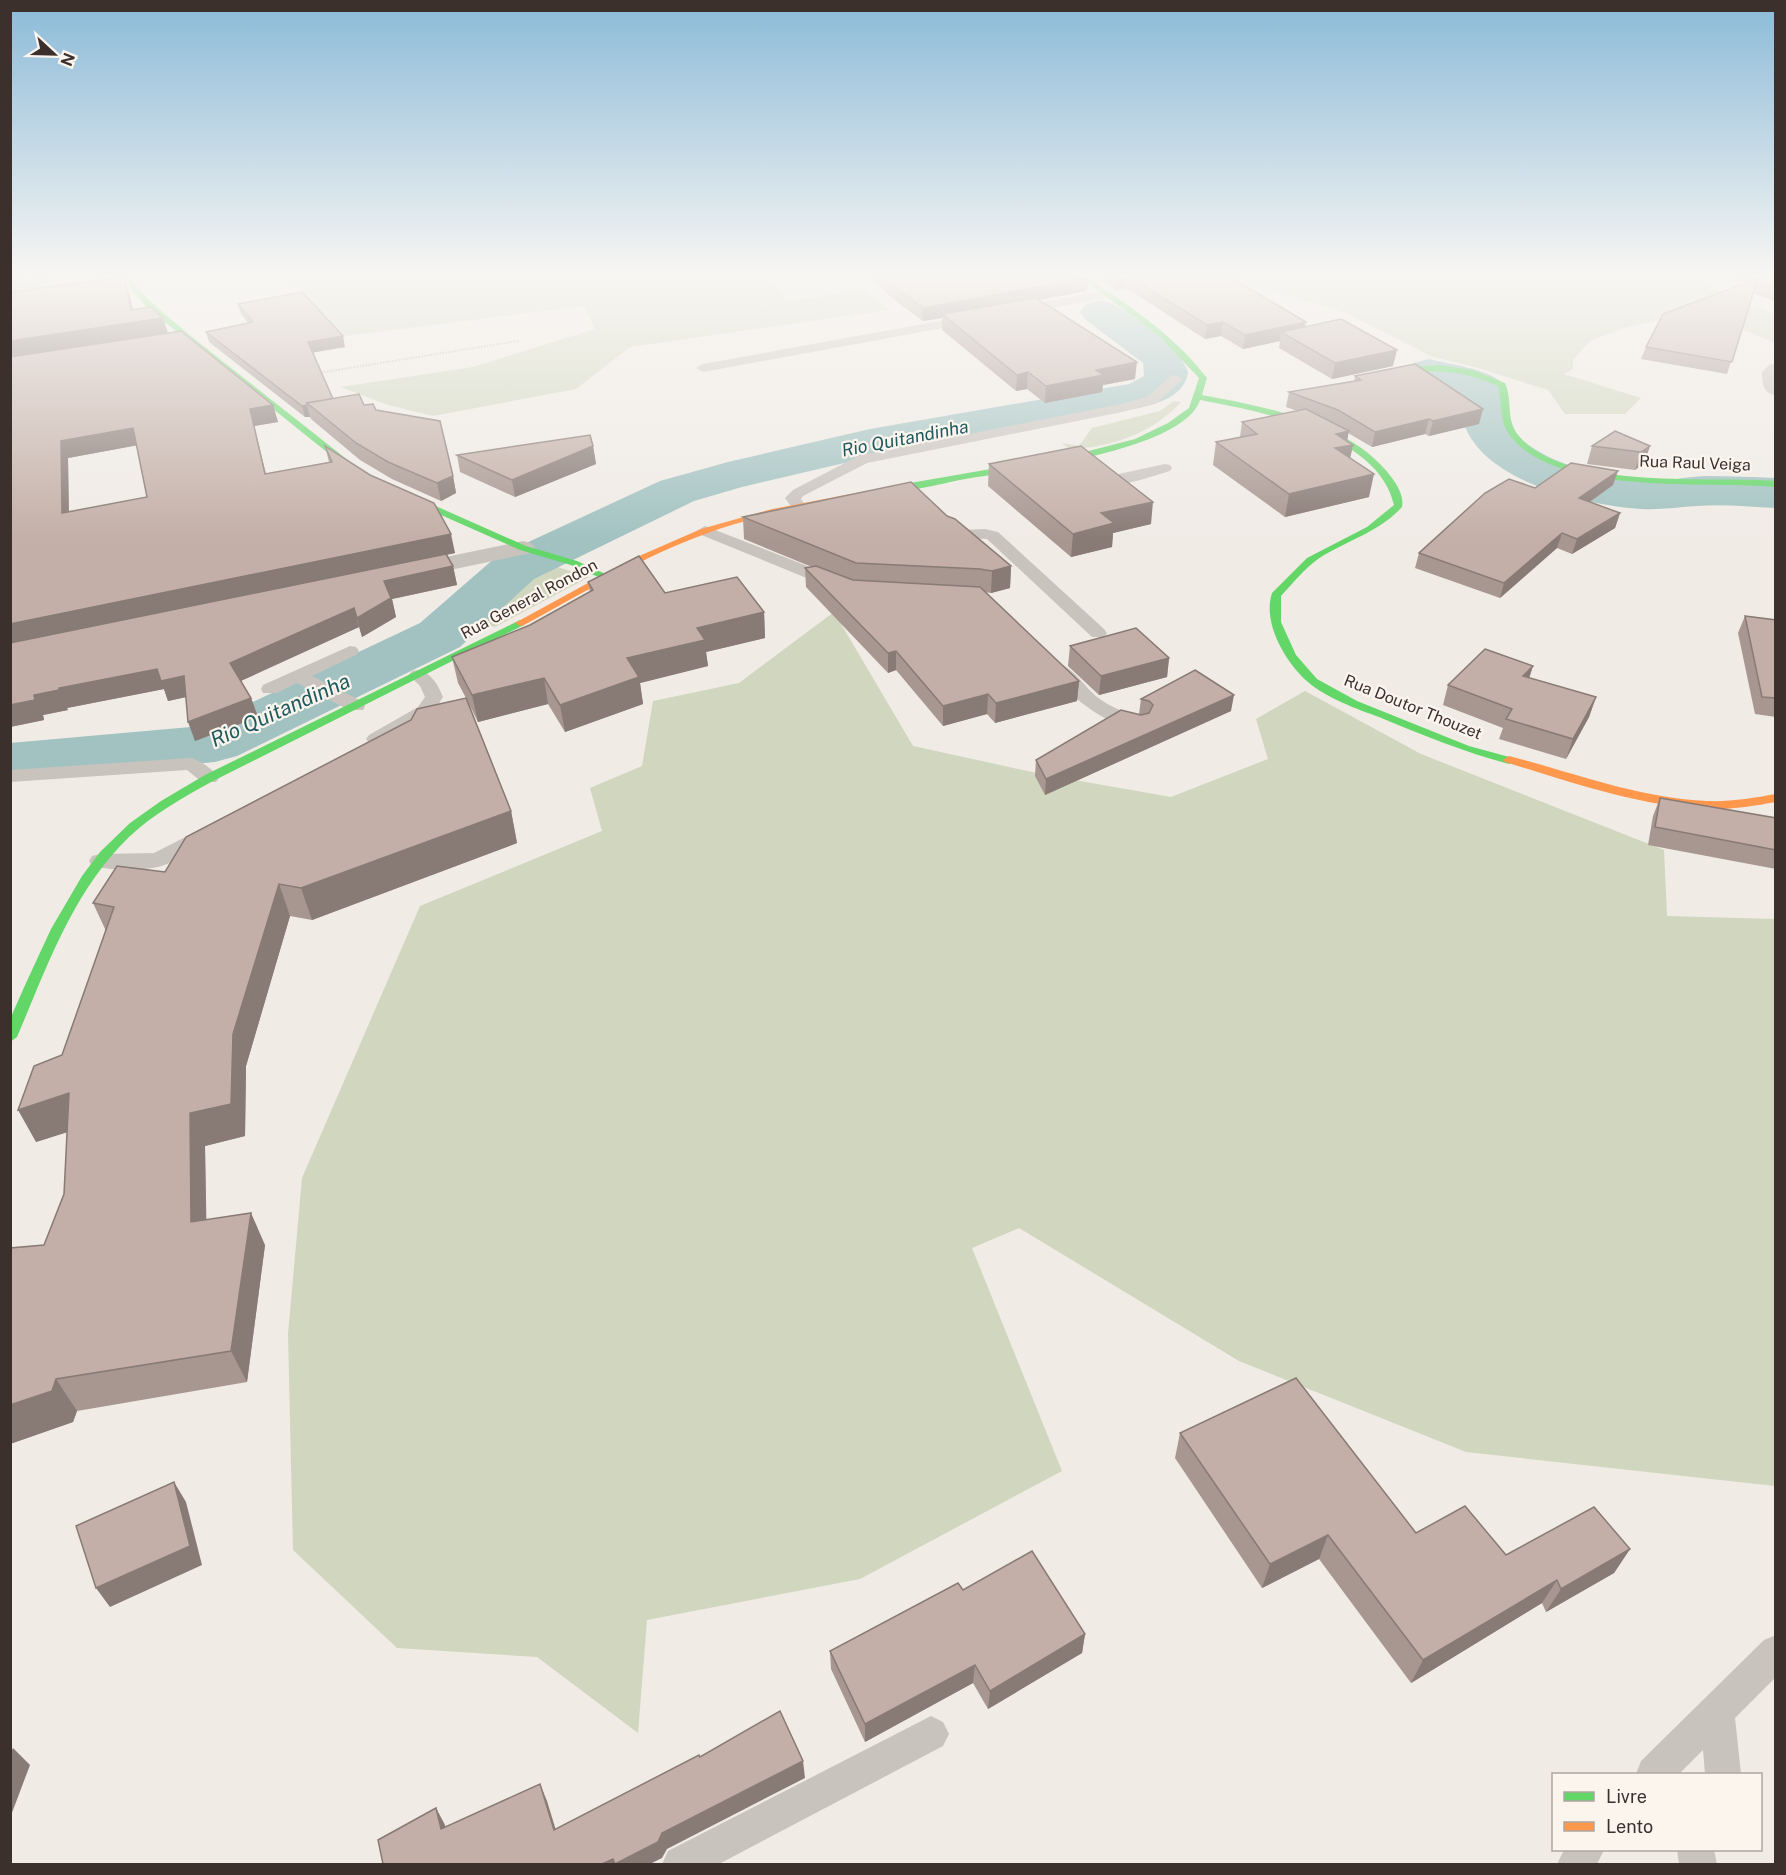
<svg xmlns="http://www.w3.org/2000/svg" width="1786" height="1875" font-family="'Public Sans',sans-serif">
	<style>
		.green { fill: #d1d6bf }
		.lines { fill: none; stroke-linecap: round; stroke-linejoin: round }
		.river { fill: #a1c2c1; fill-rule: evenodd }
		.path { stroke: #c2bbb6; stroke-width: 2; stroke-dasharray: 1.5 1.5; stroke-linecap: butt }
		.lane { fill: #c9c3be; fill-rule: evenodd }
		.street { fill: #c9c3be; fill-rule: evenodd }
		.fast { fill: #63d668; fill-rule: evenodd }
		.slow { fill: #ff974d; fill-rule: evenodd }
		.wall { fill: #a89690; fill-rule: evenodd }
		.shaded-wall { fill: #887a75 }
		.building { fill: #c3afa7; stroke: #887a75; stroke-width: 1.5; fill-rule: evenodd }
		.labels { text-anchor: middle; dominant-baseline: central; stroke-width: 4.5; stroke-linejoin: round; paint-order: stroke }
		.far-street-label { font-size: 16px; fill: #3b302b; stroke: #fbf5ee }
		.far-water-label { font-size: 18px; font-style: italic; fill: #1f5a5e; stroke: #fbf5ee }
		.water-label { font-size: 21px; font-style: italic; fill: #1f5a5e; stroke: #fbf5ee }
	</style>
	<rect width="100%" height="100%" fill="#f0ebe5"/>
	<!-- green -->
	<g class="green">
		<path d="M288,278H771L787,301L864,290L889,310L630,347L576,389L433,416L388,405L340,387L473,367L595,329L584,306L336,337Z"/>
		<path d="M1233,278H1699L1731,299L1775,313V343L1697,311L1624,328L1590,341L1573,360V369L1564,374L1641,398L1625,414H1565L1548,390L1475,367L1433,357L1346,313Z"/>
		<path d="M1174,401L1181,402C1153,433 1110,448 1069,449L1062,443L1079,446L1092,428L1160,411Z"/>
		<path d="M548,564L589,577L495,627L479,622L525,576Z"/>
		<path d="M834,612L913,746L1046,775L1171,797L1268,759L1256,719L1305,691L1421,754L1664,850L1667,916L1775,919V1486L1466,1452L1239,1361L1019,1228L972,1248L1062,1471L860,1579L647,1620L638,1733L537,1657L397,1648L293,1550L288,1334L302,1178L420,906L602,831L590,788L642,766L653,701L739,683Z"/>
	</g>
	<g class="lines">
		<!-- river -->
		<g class="river">
			<path d="M1100,300L1114,304L1176,348L1188,372C1185,396 1159,403 1139,408L870,457L742,487L694,501L534,579L460,647L237,756L215,762L10,781V743L202,726L420,623L496,557L660,481L728,462L870,429L1129,384L1144,376L1143,363L1086,320L1080,312L1086,304Z"/>
			<path d="M1429,359C1448,364 1489,369 1502,383C1519,401 1493,420 1530,446C1567,471 1617,480 1661,480C1677,480 1691,476 1707,476C1730,476 1753,477 1776,478V508C1750,507 1723,504 1697,506C1679,507 1661,510 1642,509C1586,505 1485,483 1464,424C1461,415 1463,404 1464,396L1458,392L1414,381L1408,372L1414,363Z"/>
		</g>
		<!-- path -->
		<path class="path" d="M318,373L518,341"/>
		<!-- lane -->
		<g class="lane">
			<path d="M1106,290L1112,294L1110,297L1019,314L1013,310L1019,306Z"/>
			<path d="M972,315L978,319L976,322L703,372L696,368L703,364Z"/>
			<path d="M1176,375L1183,379L1157,403L1122,412L867,463L803,496L801,499L805,505L802,508H792L785,498L793,490L858,456L1121,404L1147,397L1171,376Z"/>
			<path d="M1165,464L1170,465L1172,468L1170,471C1147,477 1107,496 1088,473L1096,468L1114,475Z"/>
			<path d="M946,521L963,530L985,529L998,532L1104,629L1107,633L1104,637H1092L987,539C968,538 951,543 938,526Z"/>
			<path d="M705,526L838,578L840,582L832,587L826,586L699,534L697,531Z"/>
			<path d="M350,646L356,647L359,651L356,655L312,676L363,702L365,706L363,710H349L297,683L277,693H263L261,689L263,685Z"/>
			<path d="M1057,663C1072,666 1085,687 1097,697C1112,708 1128,714 1146,719L1149,723L1146,727C1114,735 1065,693 1048,668L1051,664Z"/>
			<path d="M418,670C432,673 438,685 443,697L432,715L383,743H369L366,739L369,735L418,707L425,697L420,686L409,675L412,671Z"/>
			<path d="M191,758C201,761 213,769 219,778L216,782H202L187,770L10,782V770Z"/>
			<path d="M205,827L212,828L215,833L212,838C198,846 183,857 167,864C147,872 113,871 92,866L89,861L92,856L100,854L154,853Z"/>
			<path d="M1776,1635V1677L1735,1718L1741,1774H1705L1703,1750L1679,1774H1636L1641,1761L1764,1640Z"/>
			<path d="M931,1716L943,1722L949,1734L943,1746L719,1864H662L668,1851Z"/>
			<path d="M1564,1850H1604L1597,1864H1557Z"/>
			<path d="M1677,1850H1714L1717,1864H1679Z"/>
		</g>
		<!-- street -->
		<g class="street">
			<path d="M31,278H54L51,282L10,298V286Z"/>
			<path d="M1776,363V396C1763,393 1762,384 1762,372L1769,365Z"/>
			<path d="M523,541L531,543L535,548L531,553L407,579L398,577L395,572L398,567L407,565Z"/>
		</g>
		<!-- fast -->
		<g class="fast">
			<path d="M123,278H129L153,304L192,337L354,465L386,484L526,546L577,561L612,577L607,580L603,579L571,565L520,550L380,488L348,469L147,308Z"/>
			<path d="M1081,278C1093,278 1103,288 1113,295C1148,319 1181,344 1207,378L1202,395C1265,407 1351,422 1392,478C1398,486 1404,497 1402,507C1378,533 1347,540 1318,559C1304,569 1293,583 1281,596V622L1296,655L1317,679L1357,701L1469,746L1513,758L1515,760L1513,762L1509,764C1464,752 1422,735 1379,717C1357,709 1326,698 1308,682C1286,663 1262,623 1272,593L1307,558L1367,527L1394,505C1379,434 1259,411 1200,400C1184,451 1014,471 965,479C945,483 901,494 884,492V488L887,487L1077,454L1135,439L1168,423L1189,408L1199,378L1160,337Z"/>
			<path d="M1440,365L1472,370L1505,383C1513,400 1505,420 1519,436C1565,491 1707,476 1776,481V487C1705,481 1560,496 1512,438C1498,422 1503,405 1498,386C1454,366 1423,369 1376,379L1372,377L1410,367Z"/>
			<path d="M520,620L524,621V625L213,781C184,797 153,814 129,837C73,891 47,967 17,1037L10,1042V1019L26,983L51,929L82,876L100,852L130,823L161,801L205,775Z"/>
		</g>
		<!-- slow -->
		<g class="slow">
			<path d="M887,487L890,488V492C829,506 767,511 708,533C643,556 584,593 524,625L520,626L515,623L630,560L701,529L772,509Z"/>
			<path d="M1509,756C1575,773 1638,798 1707,801C1730,802 1753,798 1776,794V802C1753,806 1730,810 1707,809C1637,806 1571,782 1505,762L1503,760Z"/>
		</g>
	</g>
	<!-- wall -->
	<g class="wall">
		<path d="M871,278H1088L1087,291L1039,300L1135,379L1103,385L1102,392L1045,403L1027,389L1016,391L942,330V318L923,321L893,299Z"/>
		<path d="M1098,278H1232L1306,322L1305,326L1393,366L1332,379L1279,348L1280,341L1243,349L1221,336L1205,339L1131,291L1123,288L1116,290Z"/>
		<path d="M1730,278H1776V302L1753,293L1727,374L1641,359L1646,347L1744,283Z"/>
		<path d="M125,281L130,297L133,310L163,318L168,333L273,405L278,422L254,426L266,474L329,462L325,446L455,553L446,555L453,566L457,585L392,599L396,617L362,637L359,627L241,681L251,698L258,717L195,741L186,697L168,701L164,689L67,708L68,710L43,715L44,720L10,727V292ZM137,445L147,497L69,512L68,458Z"/>
		<path d="M238,304L345,347L313,352L333,399L364,405L376,410L453,476L456,493L441,501L392,479L360,460L311,419L310,417H305L209,342L206,332L248,323L241,314Z"/>
		<path d="M1355,376L1479,424L1429,436L1425,434L1372,447L1348,433L1347,441L1353,445L1350,459L1369,497L1285,517L1213,465L1216,442L1240,437L1242,422L1297,411L1286,407L1289,392L1354,381Z"/>
		<path d="M593,446L596,464L515,497L460,472L457,455Z"/>
		<path d="M1592,446H1650L1644,463L1635,470L1587,464Z"/>
		<path d="M989,464L1151,524L1113,533L1112,547L1071,557L988,486Z"/>
		<path d="M1613,485L1590,502L1620,513L1615,528L1572,554L1557,548L1500,598L1415,568L1419,553L1535,488Z"/>
		<path d="M947,516L1011,566L1010,588L991,593L984,592L1079,681L1077,701L995,723L987,714L943,726L896,670L888,673L806,587L805,568L812,567L744,539L743,517Z"/>
		<path d="M588,582L665,593L764,612L765,638L706,652L708,666L640,683L643,704L565,732L548,704L478,722L469,704L511,811L517,843L312,920L290,916L246,1066L245,1136L205,1146L206,1219L265,1245L247,1382L77,1411L73,1422L10,1444V1248L44,1245L64,1194L67,1132L36,1142L62,1055L106,931L93,903L165,872L466,698L458,683L452,657L530,625L590,592Z"/>
		<path d="M1745,616L1776,620V717L1755,714L1738,633Z"/>
		<path d="M1070,646L1169,658L1167,677L1099,695L1068,666Z"/>
		<path d="M1529,678L1596,697L1589,717L1566,759L1499,739L1503,728L1443,705L1448,685Z"/>
		<path d="M1141,699L1231,711L1045,795L1035,776L1036,760L1139,714Z"/>
		<path d="M1660,798L1775,818L1776,869L1648,845L1653,816Z"/>
		<path d="M1180,1433L1416,1533L1506,1555L1630,1549L1614,1573L1546,1612L1542,1603L1411,1683L1319,1559L1262,1588L1175,1458Z"/>
		<path d="M963,1590L1085,1634L1082,1653L988,1709L973,1683L865,1742L831,1669L830,1651Z"/>
	</g>
	<!-- shaded-wall -->
	<g class="shaded-wall">
		<path d="M10,278H20L21,280L10,284Z"/>
		<path d="M1088,278L1087,291L945,317L942,314V318L923,321V308Z"/>
		<path d="M1117,278H1124L1123,288L1116,290Z"/>
		<path d="M125,281L130,297L136,322L163,318L168,334L10,359V341L131,310Z"/>
		<path d="M1223,322L1221,336L1205,339L1207,325Z"/>
		<path d="M1306,322L1303,336L1281,332L1280,341L1243,349L1245,335Z"/>
		<path d="M343,336L345,347L311,353L308,342Z"/>
		<path d="M1397,350L1393,366L1332,379L1335,363Z"/>
		<path d="M1137,362L1135,379L1103,385L1102,392L1045,403L1046,386L1096,370Z"/>
		<path d="M1028,372L1027,389L1016,391L1017,375Z"/>
		<path d="M273,405L278,422L254,426L270,492L250,409Z"/>
		<path d="M307,405L310,417H305L302,406Z"/>
		<path d="M1483,409L1479,424L1429,436L1433,421Z"/>
		<path d="M1429,419L1425,434L1372,447L1375,432Z"/>
		<path d="M133,428L139,445L68,458L69,531L62,513L61,441Z"/>
		<path d="M1349,431L1346,446L1353,445L1348,467L1330,471L1336,434Z"/>
		<path d="M593,446L596,464L515,497L512,480Z"/>
		<path d="M1650,446L1644,463L1635,470L1641,452Z"/>
		<path d="M1618,471L1613,485L1575,512L1579,498Z"/>
		<path d="M1374,474L1369,497L1285,517L1289,494Z"/>
		<path d="M453,476L456,493L441,501L437,483Z"/>
		<path d="M1153,502L1151,524L1113,533L1112,547L1071,557L1073,534L1101,513Z"/>
		<path d="M1620,513L1615,528L1572,554L1577,539Z"/>
		<path d="M1562,533L1557,548L1500,598L1504,583Z"/>
		<path d="M451,534L455,553L10,645V624Z"/>
		<path d="M453,566L457,585L392,599L396,617L362,637L357,618L384,581Z"/>
		<path d="M1011,566L1010,588L991,593L992,571Z"/>
		<path d="M354,608L359,627L236,683L230,663Z"/>
		<path d="M764,612L765,638L706,652L708,666L640,683L643,704L565,732L560,705L627,658L697,628Z"/>
		<path d="M896,651V670L888,673V653Z"/>
		<path d="M1169,658L1167,677L1099,695L1101,676Z"/>
		<path d="M1533,666L1527,685L1523,676Z"/>
		<path d="M157,669L184,676L191,696L168,701L164,689L67,708L68,710L43,715L44,720L10,727V705L34,695L59,688Z"/>
		<path d="M544,678L548,704L478,722L472,695Z"/>
		<path d="M1079,681L1077,701L995,723L996,703Z"/>
		<path d="M988,694L987,714L943,726V706Z"/>
		<path d="M1234,695L1231,711L1045,795L1046,779Z"/>
		<path d="M1596,697L1589,717L1566,759L1573,739Z"/>
		<path d="M251,698L258,717L195,741L188,722Z"/>
		<path d="M511,811L517,843L312,920L301,888Z"/>
		<path d="M279,884L290,916L246,1066L245,1136L205,1146L207,1254L191,1222L190,1113L233,1034Z"/>
		<path d="M69,1093L87,1126L36,1142L18,1110Z"/>
		<path d="M251,1213L265,1245L247,1382L231,1351Z"/>
		<path d="M56,1379L77,1411L73,1422L10,1444V1405Z"/>
		<path d="M174,1482L186,1502L202,1565L110,1607L96,1588Z"/>
		<path d="M1328,1535L1319,1559L1262,1588L1270,1564Z"/>
		<path d="M1630,1549L1614,1573L1546,1612L1561,1589Z"/>
		<path d="M1557,1580L1542,1603L1411,1683L1423,1660Z"/>
		<path d="M1085,1634L1082,1653L988,1709L990,1691Z"/>
		<path d="M975,1665L973,1683L865,1742V1724Z"/>
		<path d="M13,1748L30,1765L10,1818V1754Z"/>
		<path d="M803,1761L805,1778L667,1849L662,1858L650,1864H602Z"/>
		<path d="M540,1784L547,1801L561,1847L554,1830Z"/>
		<path d="M436,1808L445,1825L450,1845L441,1829Z"/>
	</g>
	<!-- building -->
	<g class="building">
		<path d="M117,278H122L125,281L131,310L151,307L163,318L10,341V292Z"/>
		<path d="M884,278H1088L923,308L893,286Z"/>
		<path d="M1131,278H1232L1306,322L1245,335L1223,322L1207,325Z"/>
		<path d="M1759,278H1776V289L1757,281L1732,362L1646,347L1663,314Z"/>
		<path d="M302,292L343,336L308,342L333,399L307,403V405L302,406L206,332L253,322L238,304Z"/>
		<path d="M1036,298L1137,362L1096,370L1104,375L1046,386L1028,372L1017,375L942,314Z"/>
		<path d="M1341,319L1397,350L1335,363L1281,332Z"/>
		<path d="M181,331L273,405L250,409L265,474L332,462L325,446L370,475L434,503L451,534L10,624V357ZM133,428L147,497L62,513L61,441Z"/>
		<path d="M1415,364L1483,409L1433,421L1429,419L1375,432L1338,410L1289,392L1361,380L1355,376Z"/>
		<path d="M359,394L364,405L373,404L376,410L440,421L453,476L437,483L388,462L356,443L307,403Z"/>
		<path d="M1306,409L1349,431L1336,434L1353,445L1335,448L1374,474L1289,494L1216,442L1257,434L1242,422Z"/>
		<path d="M1615,431L1650,446L1641,452L1592,446Z"/>
		<path d="M590,435L593,446L512,480L457,455Z"/>
		<path d="M1081,446L1153,502L1101,513L1114,523L1073,534L989,464Z"/>
		<path d="M1571,463L1618,471L1579,498L1620,513L1577,539L1562,533L1504,583L1419,553L1485,493L1509,479L1535,488Z"/>
		<path d="M911,482L947,516L955,519L1011,566L992,571L980,569L856,563L743,517Z"/>
		<path d="M446,554L453,566L384,581L391,598L357,618L354,608L230,663L251,698L188,722L184,676L161,681L157,669L59,688V690L34,695L35,700L10,705V643Z"/>
		<path d="M639,556L665,593L737,577L764,612L697,628L705,640L627,658L639,677L560,705L544,678L472,695L452,657L530,625L593,590L588,582Z"/>
		<path d="M816,566L853,580L980,587L1079,681L996,703L988,694L943,706L896,651L888,653L805,568Z"/>
		<path d="M1745,616L1776,620V698L1762,697Z"/>
		<path d="M1136,628L1169,658L1101,676L1070,646Z"/>
		<path d="M1485,649L1533,666L1523,676L1596,697L1573,739L1506,719L1512,709L1448,685Z"/>
		<path d="M1195,670L1234,695L1046,779L1036,760L1121,710L1141,715L1149,713L1153,705L1149,701L1141,699Z"/>
		<path d="M466,698L511,811L301,888L279,884L233,1034L231,1104L190,1113L191,1222L251,1213L231,1351L56,1379L52,1391L10,1405V1248L44,1245L64,1194L69,1093L18,1110L34,1066L62,1055L114,907L93,903L117,866L165,872L186,837L411,720L417,709Z"/>
		<path d="M1660,798L1776,818V850L1655,827Z"/>
		<path d="M1296,1378L1416,1533L1465,1506L1506,1555L1594,1507L1630,1549L1561,1589L1557,1580L1423,1660L1328,1535L1270,1564L1180,1433Z"/>
		<path d="M174,1482L190,1546L96,1588L76,1526Z"/>
		<path d="M1032,1551L1085,1634L990,1691L975,1665L865,1724L830,1651L958,1583L963,1590Z"/>
		<path d="M780,1711L803,1761L662,1833L658,1842L615,1864L613,1859L602,1864H383L378,1840L436,1808L441,1829L540,1784L554,1830L699,1755L700,1757Z"/>
	</g>
	<!-- sky -->
	<linearGradient id="sky" x2="0" y2="1"><stop stop-color="#8bbad8"/><stop offset="0.51" stop-color="#f8f6f3"/><stop offset="1" stop-color="#f8f6f3" stop-opacity="0"/></linearGradient>
	<rect width="1786" height="540" fill="url(#sky)"/>
	<g class="labels">
		<!-- far-street labels -->
		<g class="far-street-label">
			<text transform="translate(1695 463) rotate(2)">Rua Raul Veiga</text>
			<text transform="translate(529 599) rotate(-28)">Rua General Rondon</text>
			<text transform="translate(1413 707) rotate(22)">Rua Doutor Thouzet</text>
		</g>
		<!-- far-water labels -->
		<g class="far-water-label">
			<text transform="translate(905 438) rotate(-11)">Rio Quitandinha</text>
		</g>
		<!-- water labels -->
		<g class="water-label">
			<text transform="translate(280 710) rotate(-24)">Rio Quitandinha</text>
		</g>
	</g>
	<!-- border -->
	<rect width="1786" height="1875" fill="none" stroke="#3b302b" stroke-width="24"/>
	<!-- legend -->
	<rect x="1552" y="1773" width="210" height="78" fill="#fbf5ee" stroke="#aea6a0" stroke-width="1.5"/>
	<rect x="1564" y="1792" width="30" height="9" fill="#63d668" stroke="#aea6a0" stroke-width="1.5"/>
	<text x="1606" y="1803" font-size="18" fill="#3b302b">Livre</text>
	<rect x="1564" y="1822" width="30" height="9" fill="#ff974d" stroke="#aea6a0" stroke-width="1.5"/>
	<text x="1606" y="1833" font-size="18" fill="#3b302b">Lento</text>
	<!-- north arrow -->
	<g transform="translate(54 54) rotate(112)" stroke="#fbf5ee" stroke-width="4.5" paint-order="stroke">
	<path d="M0-4.5L10 22L0 15L-10 22Z" fill="#3b302b"/>
	<text y="-9" font-size="16" font-weight="bold" text-anchor="middle" fill="#3b302b">N</text>
	</g>
</svg>
